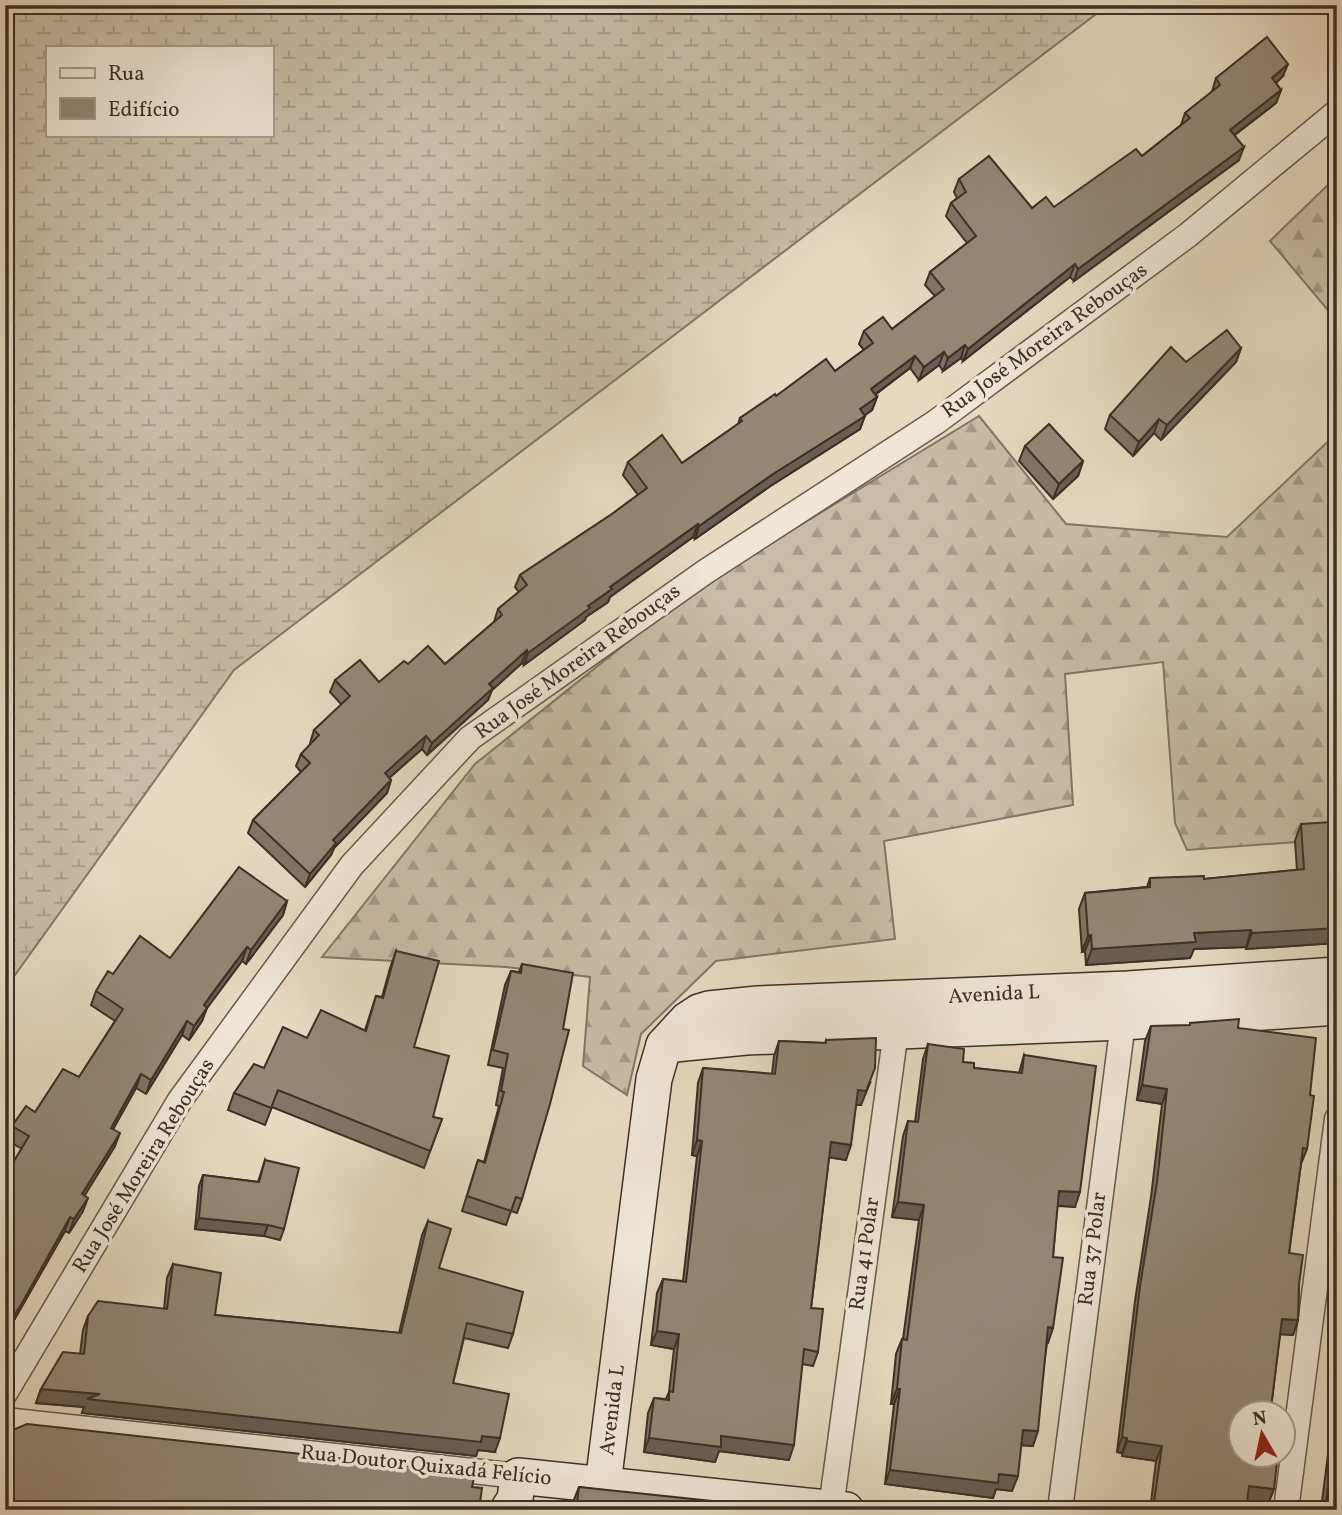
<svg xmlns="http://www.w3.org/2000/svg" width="1342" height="1515" font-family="Vollkorn,serif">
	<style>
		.forest { fill: url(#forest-firs); stroke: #827666; stroke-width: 2 }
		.wetland { fill: url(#wetland-marsh); stroke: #827666; stroke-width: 2; fill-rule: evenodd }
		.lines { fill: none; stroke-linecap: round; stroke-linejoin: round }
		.street-casing { stroke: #665a4c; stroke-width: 27 }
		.secondary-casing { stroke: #3b2f25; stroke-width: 38 }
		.street { stroke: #efe6d6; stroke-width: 24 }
		.secondary { stroke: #efe6d6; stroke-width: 35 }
		.wall { fill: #7f7465; stroke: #3b2f25; stroke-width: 2 }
		.shaded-wall { fill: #685e53; stroke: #3b2f25; stroke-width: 2 }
		.building { fill: #948776; stroke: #3b2f25; stroke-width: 2 }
		.labels { text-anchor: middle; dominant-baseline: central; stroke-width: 7; stroke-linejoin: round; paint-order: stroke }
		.street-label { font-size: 21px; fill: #3b2f25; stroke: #efe6d6 }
	</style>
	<defs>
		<pattern id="forest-firs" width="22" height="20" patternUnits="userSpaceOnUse" patternTransform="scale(1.75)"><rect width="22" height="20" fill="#c9bca6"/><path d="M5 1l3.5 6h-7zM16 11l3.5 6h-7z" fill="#a49987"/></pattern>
		<pattern id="wetland-marsh" width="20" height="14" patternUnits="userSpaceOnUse" patternTransform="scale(1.75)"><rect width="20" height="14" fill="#c9bca6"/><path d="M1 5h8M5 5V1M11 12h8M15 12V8" fill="none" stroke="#a49987"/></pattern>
	</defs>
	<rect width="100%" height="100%" fill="#e6d9c0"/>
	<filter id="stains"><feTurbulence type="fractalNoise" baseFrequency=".00286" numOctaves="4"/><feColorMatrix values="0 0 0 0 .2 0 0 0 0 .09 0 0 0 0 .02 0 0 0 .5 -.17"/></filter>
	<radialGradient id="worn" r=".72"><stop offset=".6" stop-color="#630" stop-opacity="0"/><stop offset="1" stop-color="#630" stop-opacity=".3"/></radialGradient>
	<!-- forest -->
	<g class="forest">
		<path d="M1337,176V321L1270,241Z"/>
		<path d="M979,416L1066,524L1227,537L1337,433V839L1187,850L1175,823L1163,662L1065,674L1073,805L884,841L895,939L716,961L641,1034L627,1095L583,1066L590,977L506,967L322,957L475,764L689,593Z"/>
	</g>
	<!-- wetland -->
	<path class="wetland" d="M5,5H1108L234,670L5,989ZM47,47H271V135H47Z"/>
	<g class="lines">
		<defs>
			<g id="street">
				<path d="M5,1393L180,1100L352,865L470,738L705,572L936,422L1188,235L1337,112"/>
				<path d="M5,1420L518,1476"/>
				<path d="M831,1508L898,1016"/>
				<path d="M1060,1510L1125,1007"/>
				<path d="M1286,1510L1337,1119"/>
			</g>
			<g id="secondary">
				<path d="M664,1045L746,1037L1123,1022L1337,1007"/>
				<path d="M603,1484L654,1079L664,1045L687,1020L699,1012L709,1009L758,1004L1128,989L1337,975"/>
				<path d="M508,1510L515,1499L518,1476L846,1510"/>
			</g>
		</defs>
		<!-- street casing -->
		<use href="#street" class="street-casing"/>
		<!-- secondary casing -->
		<use href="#secondary" class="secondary-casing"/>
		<!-- street -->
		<use href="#street" class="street"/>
		<!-- secondary -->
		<use href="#secondary" class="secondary"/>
	</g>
	<!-- wall -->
	<g class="wall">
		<path d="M1283,76L1276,83L1281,90L1276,103L1235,135L1239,160L1074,281L1070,277L963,361L961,358L943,371L939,365L919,380L910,368L875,395L877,397L872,410L865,415L860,429L769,487L695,539L693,537L610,597L608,602L586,617L585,620L524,665L522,663L492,690L488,700L427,755L422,749L389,778L391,780L387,793L334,848L331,855L305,887L248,833L253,820L301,772L296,766L301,754L311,744L310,743L314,730L342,705L330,692L335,680L379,682L408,664H445L494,622L498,609L519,592L515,587L520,575L612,514L638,495L623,475L628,462L682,463L738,424L740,418L776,396L835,371L864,350L859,344L864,331L892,329L935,296L925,285L930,272L967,243L946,216L951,203L957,198L954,192L959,179L1032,208L1054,207L1142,156L1181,125L1185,113L1212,92L1216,78Z"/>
		<path d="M1241,348L1236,362L1161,440L1154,433L1133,456L1105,429L1110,415L1186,362Z"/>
		<path d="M1025,446L1083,461L1078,476L1053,499L1019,461Z"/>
		<path d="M1301,824L1332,825L1337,841V938L1335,943L1246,949V947L1194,949L1190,958L1086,965L1085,951L1082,952L1079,909L1085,893L1147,887L1150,878L1204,879L1297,870L1295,841Z"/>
		<path d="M287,901L283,915L246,964L242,961L207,1007L202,1021L189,1040L182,1035L146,1094L136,1088L113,1129L115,1146L84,1196L83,1211L69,1233L65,1231L5,1336V1176L22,1149L7,1140L12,1126L35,1112L79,1077L115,1021L91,1005L96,991L113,974L170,958Z"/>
		<path d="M396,951L414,1047L433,1117L442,1119L424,1168L272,1107L265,1125L228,1110L234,1093L264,1068L307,1038L365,1030L376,996L382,997L390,968Z"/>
		<path d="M522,964V1199L517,1213L511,1211L506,1225L462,1211L478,1160L484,1162L499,1106L496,1105L503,1068L488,1065L505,985L511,971L519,972Z"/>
		<path d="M1151,1026L1238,1028L1310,1095L1307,1149L1301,1164L1289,1253L1299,1284L1298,1320L1293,1335L1280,1334L1271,1408L1269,1413H1241L1249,1458L1274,1489L1268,1504L1247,1502L1246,1510H1150L1156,1461L1122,1456V1453L1117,1452L1135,1301L1151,1197L1162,1104L1137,1100L1145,1041Z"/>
		<path d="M826,1040L861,1105H856L846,1160L829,1157L811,1308L818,1352L813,1366L802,1364L789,1460L719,1451L715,1462L644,1452L648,1413L654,1398L666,1399L669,1392L674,1349L651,1345L657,1293L663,1279L683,1281L697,1156L692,1155L698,1083L703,1068L772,1074L774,1056L779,1041L825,1043Z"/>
		<path d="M928,1044L963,1062L974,1068L1019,1073L1024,1055L1075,1207L1057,1206L1053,1257L1048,1343H1047L1033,1446L1021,1445L1012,1491L996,1489L993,1498L885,1484L894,1404H891L896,1354L902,1339H903L919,1220L892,1217L903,1136L908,1121L915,1122L923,1059Z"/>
		<path d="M265,1160L284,1229L280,1240L264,1236L195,1229L199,1186L203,1175L258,1182Z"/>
		<path d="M428,1221L439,1268L513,1334L508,1348L464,1338L453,1383L495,1452L478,1450L476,1456L82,1413L84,1407L36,1403L41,1389L80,1354L83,1330L88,1316L164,1309L167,1278L173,1264L215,1315L399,1333L422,1235Z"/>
		<path d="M1337,1382V1510H1321Z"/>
		<path d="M579,1487L740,1510H572L573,1502Z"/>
	</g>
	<!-- shaded-wall -->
	<g class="shaded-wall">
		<path d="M1288,64L1283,76L1267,91L1272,78Z"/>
		<path d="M1281,90L1276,103L1225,142L1230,130Z"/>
		<path d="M1244,147L1239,160L1074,281L1078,269Z"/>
		<path d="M1075,264L1070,277L963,361L968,349Z"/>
		<path d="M965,345L961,358L943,371L948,358Z"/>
		<path d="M1241,348L1236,362L1161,440L1167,425Z"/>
		<path d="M944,352L939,365L919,380L924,367Z"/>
		<path d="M915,356L910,368L866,401L871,389Z"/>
		<path d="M877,397L872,410L856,421L860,409Z"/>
		<path d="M865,416L860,429L769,487L695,539L699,526L773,474Z"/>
		<path d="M1159,419L1154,433L1133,456L1139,442Z"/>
		<path d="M1083,461L1078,476L1053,499L1059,484Z"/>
		<path d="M698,524L693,537L610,597L608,602L586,617L585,620L524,665L528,653L588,606L610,587Z"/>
		<path d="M527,650L522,663L492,690L488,700L427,755L432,743L489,684Z"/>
		<path d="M426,736L422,749L380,786L385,773Z"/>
		<path d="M391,780L387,793L334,848L331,855L305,887L310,874L333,840Z"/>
		<path d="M287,901L283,915L246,964L251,950Z"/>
		<path d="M1337,922V938L1335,943L1246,949L1252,933Z"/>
		<path d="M1251,930L1246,947L1194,949L1190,958L1086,965L1092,949L1194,933Z"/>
		<path d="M1091,935L1085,951L1082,952L1088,936Z"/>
		<path d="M247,947L242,961L199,1019L204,1005Z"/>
		<path d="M207,1008L202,1021L189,1040L194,1026Z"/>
		<path d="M187,1021L182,1035L146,1094L151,1080Z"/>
		<path d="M141,1074L136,1088L106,1142L111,1128Z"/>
		<path d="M870,1083L861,1105H853L858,1090Z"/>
		<path d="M1142,1085L1167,1089L1162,1104L1137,1100Z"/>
		<path d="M120,1133L115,1146L77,1208L82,1194Z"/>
		<path d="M697,1140L702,1141L697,1156L692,1155Z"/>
		<path d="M831,1142L851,1145L846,1160L826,1157Z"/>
		<path d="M1059,1191L1080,1192L1075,1207L1053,1205Z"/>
		<path d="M88,1198L83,1211L69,1233L74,1219Z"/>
		<path d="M898,1202L924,1205L919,1220L892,1217Z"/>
		<path d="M70,1217L65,1231L5,1336L10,1322Z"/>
		<path d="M199,1218L268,1225L264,1236L195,1229Z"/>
		<path d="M1282,1319L1298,1320L1293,1335L1276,1334Z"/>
		<path d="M1048,1327L1053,1328L1048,1343L1043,1342Z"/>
		<path d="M657,1331L679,1334L674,1349L651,1345Z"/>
		<path d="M41,1389L100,1394L500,1438L495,1452L478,1450L476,1456L82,1413L84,1407L36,1403Z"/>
		<path d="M897,1389H900L894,1404H891Z"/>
		<path d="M1255,1406L1271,1408L1269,1413H1252Z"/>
		<path d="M1023,1430L1038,1431L1033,1446L1018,1445Z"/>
		<path d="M721,1436L794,1445L789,1460L719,1451L715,1462L644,1452L649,1438Z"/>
		<path d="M1122,1437L1127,1438L1122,1453L1117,1452Z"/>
		<path d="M1127,1441L1162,1446L1156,1461L1122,1456Z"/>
		<path d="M890,1470L999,1474L1018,1476L1012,1491L996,1489L993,1498L885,1484Z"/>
		<path d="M1249,1486L1274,1489L1268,1504L1244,1501Z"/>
		<path d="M1154,1502L1216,1510H1152Z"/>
	</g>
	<!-- building -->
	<g class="building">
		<path d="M1267,37L1288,64L1272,78L1281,90L1230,130L1244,147L1078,269L1075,264L968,349L965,345L948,358L944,352L924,367L915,356L871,389L877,397L860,409L865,416L773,474L699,526L698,524L610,587L612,589L588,606L590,608L528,653L527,650L489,684L493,688L432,743L426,736L385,773L391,780L333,840L336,843L310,874L253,820L310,763L301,754L319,735L314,730L350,696L335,680L360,660L379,682L404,661L408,664L428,646L445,664L502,615L498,609L527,585L520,575L612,514L647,488L628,462L662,435L682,463L742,421L740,418L775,394L776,396L826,359L835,371L873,343L864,331L883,317L892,329L944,289L930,272L976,236L951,203L966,192L959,179L989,156L1032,208L1046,197L1054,207L1136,149L1142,156L1190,118L1185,113L1220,85L1216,78Z"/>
		<path d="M1227,330L1241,348L1167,425L1159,419L1139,442L1110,415L1171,347L1186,362Z"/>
		<path d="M1049,424L1083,461L1059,484L1025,446Z"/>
		<path d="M1332,822V825H1336L1337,841V928L1252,933L1251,930L1194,933L1196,942L1092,949L1091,935L1088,936L1085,893L1150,887V878L1204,876V879L1304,869L1301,824Z"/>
		<path d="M239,867L287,901L251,950L247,947L219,984L204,1005L207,1008L194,1026L187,1021L151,1080L141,1074L111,1128L120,1133L82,1194L88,1198L74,1219L70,1217L22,1303L10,1322L7,1320L5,1324V1176L29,1136L12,1126L26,1106L35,1112L63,1069L79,1077L123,1009L96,991L108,971L113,974L140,936L170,958Z"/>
		<path d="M396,951L439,961L414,1047L449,1056L433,1117L442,1119L430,1151L278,1090L271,1108L234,1093L254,1064L264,1068L283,1027L307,1038L321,1010L366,1031L376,996L383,998Z"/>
		<path d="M522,964L573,973L563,1029L569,1030L550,1104L522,1199L516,1197L511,1211L467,1196L478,1160L485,1163L504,1092L501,1091L508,1054L493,1050L511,971L521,973Z"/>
		<path d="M1239,1019L1238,1028L1316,1038L1310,1095L1314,1096L1307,1149L1303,1148L1289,1253L1303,1255L1299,1284L1298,1320L1282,1319L1271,1408L1255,1406L1254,1413H1241V1455H1249V1458L1277,1462L1274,1489L1249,1486L1246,1510H1216L1154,1502L1162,1446L1127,1441V1438L1122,1437L1140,1286L1157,1182L1167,1089L1142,1085L1151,1026L1190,1025V1023Z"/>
		<path d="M876,1038L875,1068L866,1091L858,1090L851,1145L831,1142L811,1308L823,1309L818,1352L804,1349L794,1445L721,1436V1447L649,1438L654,1398L669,1400V1391L673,1392L679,1334L657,1331L663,1279L686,1282L702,1141L697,1140L703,1068L775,1074L779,1041L826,1043V1040Z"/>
		<path d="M928,1044L964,1049L963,1062L974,1063V1068L1022,1073L1024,1055L1096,1066L1080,1192L1059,1191L1053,1257L1063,1258L1053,1328L1048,1327L1038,1431L1023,1430L1018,1476L999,1474L998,1483L890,1470L900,1389H897L902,1339L907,1340L924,1205L898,1202L908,1121L918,1122Z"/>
		<path d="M265,1160L299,1168L284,1229L268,1225L199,1218L203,1175L259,1182Z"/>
		<path d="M428,1221L451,1229L439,1268L523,1292L513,1334L467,1323L453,1383L509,1394L500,1438L482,1436L481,1442L87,1399L100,1394L41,1389L63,1352L84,1354L88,1316L98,1301L167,1309L173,1264L221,1273L215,1315L401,1333Z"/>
		<path d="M1337,1413V1510H1325Z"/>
		<path d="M27,1424L475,1473L472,1487L482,1488L480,1503L481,1504L480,1510H5V1439L10,1431Z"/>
		<path d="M579,1487L740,1504V1510H576Z"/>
	</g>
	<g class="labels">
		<!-- street labels -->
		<g class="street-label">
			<text transform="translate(1045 341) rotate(-36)">Rua José Moreira Rebouças</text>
			<text transform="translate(578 662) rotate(-36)">Rua José Moreira Rebouças</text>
			<text transform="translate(994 995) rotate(-3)">Avenida L</text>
			<text transform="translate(144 1166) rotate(-58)">Rua José Moreira Rebouças</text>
			<text transform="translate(1093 1249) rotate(-83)">Rua 37 Polar</text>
			<text transform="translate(865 1254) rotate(-82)">Rua 41 Polar</text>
			<text transform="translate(613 1410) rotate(-83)">Avenida L</text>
			<text transform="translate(426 1466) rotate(6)">Rua Doutor Quixadá Felício</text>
		</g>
	</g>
	<!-- margin -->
	<rect width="1342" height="1515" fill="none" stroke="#e6d9c0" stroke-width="28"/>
	<rect x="7" y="7" width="1328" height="1501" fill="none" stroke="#3b2f25" stroke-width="3.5"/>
	<rect x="14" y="14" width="1314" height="1487" fill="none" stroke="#3b2f25" stroke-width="2"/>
	<!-- legend -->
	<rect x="46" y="46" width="228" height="91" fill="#efe6d6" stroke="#a79d8f" stroke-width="2"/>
	<rect x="60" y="68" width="35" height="10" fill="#efe6d6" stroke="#a79d8f" stroke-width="2"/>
	<text x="108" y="80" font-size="21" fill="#3b2f25">Rua</text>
	<rect x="60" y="98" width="35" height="21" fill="#948776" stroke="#a79d8f" stroke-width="2"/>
	<text x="108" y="116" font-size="21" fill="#3b2f25">Edifício</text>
	<!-- north arrow -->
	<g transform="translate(1262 1434) rotate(351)"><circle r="33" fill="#efe6d6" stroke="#a79d8f" stroke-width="2"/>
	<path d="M0-5L12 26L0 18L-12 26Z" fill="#8f2418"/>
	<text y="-10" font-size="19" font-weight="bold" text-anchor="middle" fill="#3b2f25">N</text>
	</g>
	<rect width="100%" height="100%" filter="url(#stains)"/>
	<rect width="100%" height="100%" fill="url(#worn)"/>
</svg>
